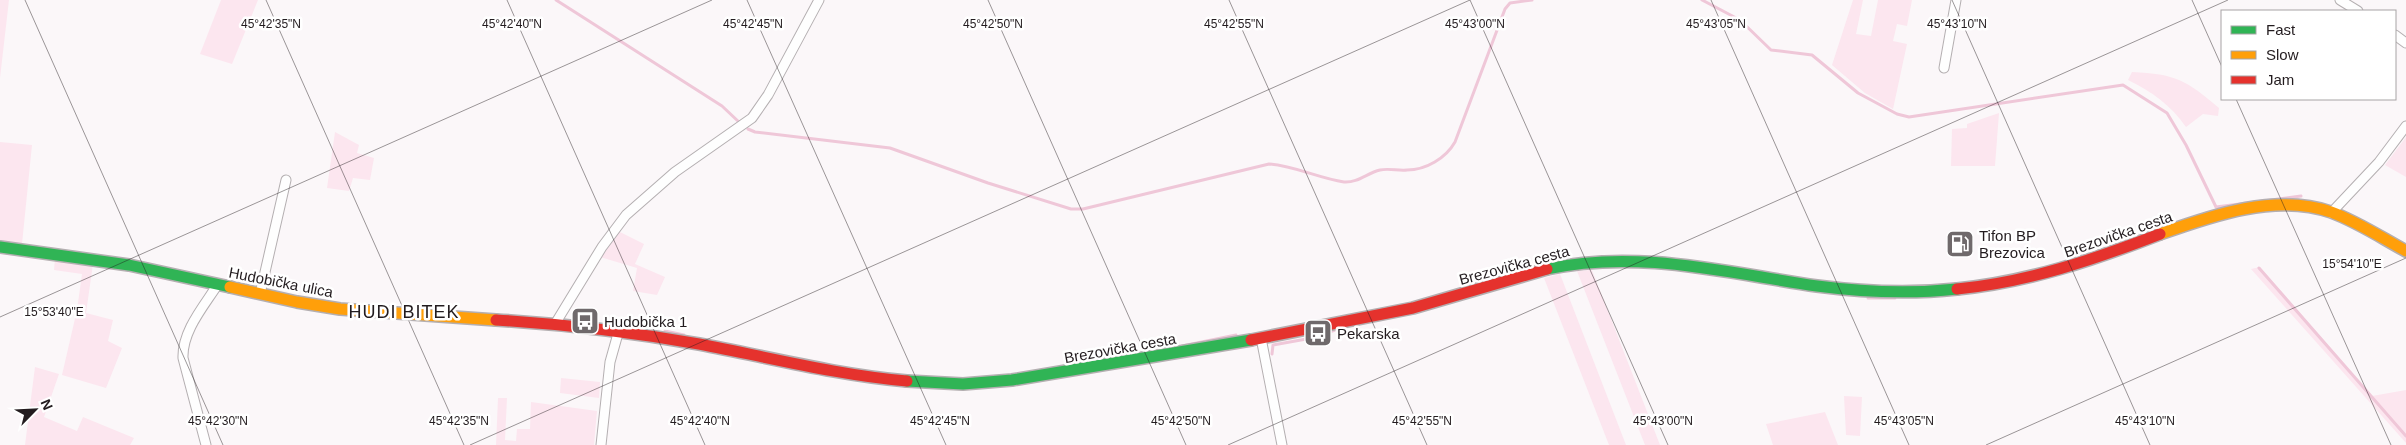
<svg xmlns="http://www.w3.org/2000/svg" width="2406" height="445" font-family="Arial,sans-serif">
	<style>
		.green { fill: #fce6ef }
		.lines { fill: none; stroke-linecap: round; stroke-linejoin: round }
		.stream { stroke: #efc7d8; stroke-width: 3 }
		.street-casing { stroke: #b4afb1; stroke-width: 11 }
		.fast-casing { stroke: #b4afb1; stroke-width: 14 }
		.slow-casing { stroke: #b4afb1; stroke-width: 14 }
		.jam-casing { stroke: #b4afb1; stroke-width: 14 }
		.street { stroke: #fefefe; stroke-width: 9 }
		.fast { stroke: #30b455; stroke-width: 11 }
		.slow { stroke: #ff9f0a; stroke-width: 11 }
		.jam { stroke: #e5322d; stroke-width: 11 }
		.ticks { fill: none; stroke: #231c1f; stroke-width: 1; stroke-opacity: 0.45 }
		.labels { text-anchor: middle; dominant-baseline: central; stroke-width: 5; stroke-linejoin: round; paint-order: stroke }
		.street-label { font-size: 15px; fill: #231c1f; stroke: #fff }
		.poi-label { font-size: 15px; fill: #231c1f; stroke: #fff; text-anchor: start }
		.quarter-label { font-size: 18px; letter-spacing: 1px; fill: #231c1f; stroke: #fff }
		.ticks-label { font-size: 12px; text-anchor: middle; fill: #231c1f; stroke: #fff; stroke-width: 5; stroke-linejoin: round; paint-order: stroke }
	</style>
	<rect width="100%" height="100%" fill="#fbf7f9"/>
	<!-- green -->
	<g class="green">
		<path d="M0,0H9L0,78Z"/>
		<path d="M221,0H258L232,64L200,54Z"/>
		<path d="M1853,0H1863L1856,34L1871,36L1878,0H1912L1907,26L1897,24L1893,41L1907,44L1893,109L1865,93L1832,65Z"/>
		<path d="M2132,72C2176,74 2186,80 2219,108L2218,116L2203,114L2186,127C2171,105 2152,92 2128,80Z"/>
		<path d="M1999,113L1995,166H1951L1952,129L1967,128V124Z"/>
		<path d="M335,132L359,145L357,153L374,158L370,180L353,178L349,191L327,188Z"/>
		<path d="M2406,137V177L2385,165Z"/>
		<path d="M0,142L32,145L22,244L0,241Z"/>
		<path d="M618,231L644,244L635,264L665,277L657,295L633,291L637,268L600,257Z"/>
		<path d="M55,258L93,264L86,313L113,320L108,341L122,348L106,388L62,375L77,310L82,274L54,270Z"/>
		<path d="M2260,267L2372,396L2406,390V443L2251,269Z"/>
		<path d="M1592,270L1660,445H1645L1577,271Z"/>
		<path d="M1560,274L1626,445H1609L1544,278Z"/>
		<path d="M35,367L59,374L44,417L77,431L83,417L134,438L130,445H25Z"/>
		<path d="M561,378L600,382L599,398L560,393Z"/>
		<path d="M1844,396L1862,397L1860,436L1846,435Z"/>
		<path d="M498,398H507L505,440L516,441L517,429H530L531,402L597,411L594,445H496Z"/>
		<path d="M1825,412L1838,445H1773L1766,424Z"/>
	</g>
	<g class="lines">
		<!-- stream -->
		<g class="stream">
			<path d="M556,0L722,106L740,123"/>
			<path d="M1702,0L1740,20L1771,50L1812,55L1858,93L1897,114L1909,117L2123,85L2167,113L2186,145L2216,207L2301,196"/>
			<path d="M748,129L755,132L890,148L988,183L1071,209H1083L1269,164C1295,166 1318,178 1344,182C1358,183 1367,173 1380,170C1389,168 1398,171 1407,170C1426,170 1446,158 1455,142L1505,9L1510,3L1532,0"/>
			<path d="M2259,268L2406,436"/>
			<path d="M1868,298H1895"/>
			<path d="M665,331L684,335"/>
			<path d="M1182,346L1236,335"/>
			<path d="M1272,354L1273,345L1312,338L1335,330"/>
		</g>
		<defs>
			<g id="street">
				<path d="M2340,0L2358,11"/>
				<path d="M2395,35L2406,43"/>
				<path d="M1944,68L1956,0"/>
				<path d="M2331,213L2379,162L2406,126"/>
				<path d="M260,294L286,180"/>
				<path d="M555,324L602,247L626,215L675,172L752,118L768,95L819,0"/>
				<path d="M1261,338L1282,445"/>
				<path d="M206,445L183,358C182,331 204,306 218,284"/>
				<path d="M601,445L610,362L619,330"/>
			</g>
			<g id="fast">
				<path d="M0,247L129,265L230,287"/>
				<path d="M1547,269C1638,249 1727,273 1817,286C1863,292 1910,294 1957,289"/>
				<path d="M907,381L963,384L1012,380L1251,340"/>
			</g>
			<g id="slow">
				<path d="M2160,234C2213,215 2276,193 2331,212C2358,222 2382,238 2406,251"/>
				<path d="M230,287L297,302L340,309L496,320"/>
			</g>
			<g id="jam">
				<path d="M1957,289C2028,282 2093,260 2160,234"/>
				<path d="M496,320C564,324 631,332 699,344C768,357 837,375 907,381"/>
				<path d="M1251,340L1413,308L1547,269"/>
			</g>
		</defs>
		<!-- street casing -->
		<use href="#street" class="street-casing"/>
		<!-- fast casing -->
		<use href="#fast" class="fast-casing"/>
		<!-- slow casing -->
		<use href="#slow" class="slow-casing"/>
		<!-- jam casing -->
		<use href="#jam" class="jam-casing"/>
		<!-- street -->
		<use href="#street" class="street"/>
		<!-- fast -->
		<use href="#fast" class="fast"/>
		<!-- slow -->
		<use href="#slow" class="slow"/>
		<!-- jam -->
		<use href="#jam" class="jam"/>
	</g>
	<!-- ticks -->
	<path class="ticks" d="M25,0L223,445M266,0L464,445M507,0L705,445M747,0L946,445M988,0L1186,445M1229,0L1427,445M1470,0L1668,445M1711,0L1909,445M1952,0L2150,445M2192,0L2222,67M2236,99L2391,445M0,317L712,0M470,445L1470,0M1228,445L2228,0M1986,445L2406,258"/>
	<!-- icons -->
	<defs>
		<symbol id="fuel-square" viewBox="-11 -11 22 22"><rect x="-9" y="-9" width="18" height="18" rx="4" fill="#6f696b" stroke="#fff"/><path d="M-5.5-6h7V0h2V4h1.3V-2.5L3-4.5l.8-.8L6-3V5H2.5V1h-1V6h-7ZM-4.2-4.7v3.2H.2V-4.7Z" fill="#fff"/></symbol>
		<symbol id="bus-square" viewBox="-11 -11 22 22"><rect x="-9" y="-9" width="18" height="18" rx="4" fill="#6f696b" stroke="#fff"/><path d="M-5-6H5V4H4V6H2V4H-2V6H-4V4H-5ZM-3.5-4V0h7V-4ZM-3.5 1.2v1.5H-2V1.2ZM2 1.2v1.5H3.5V1.2Z" fill="#fff"/></symbol>
	</defs>
	<g fill-rule="evenodd">
		<use href="#fuel-square" x="1944" y="228" width="32" height="32"/>
		<use href="#bus-square" x="569" y="305" width="32" height="32"/>
		<use href="#bus-square" x="1302" y="317" width="32" height="32"/>
	</g>
	<g class="labels">
		<!-- street labels -->
		<g class="street-label">
			<text transform="translate(2118 234) rotate(-19)">Brezovička cesta</text>
			<text transform="translate(1514 265) rotate(-15)">Brezovička cesta</text>
			<text transform="translate(281 282) rotate(11)">Hudobička ulica</text>
			<text transform="translate(1120 348) rotate(-10)">Brezovička cesta</text>
		</g>
		<!-- poi labels -->
		<g class="poi-label">
			<text x="1979" y="235">Tifon BP<tspan x="1979" dy="17">Brezovica</tspan></text>
			<text x="604" y="321">Hudobička 1</text>
			<text x="1337" y="333">Pekarska</text>
		</g>
		<!-- quarter labels -->
		<g class="quarter-label">
			<text x="404" y="312">HUDI BITEK</text>
		</g>
	</g>
	<g class="ticks-label">
		<text x="271" y="28">45°42'35"N</text>
		<text x="512" y="28">45°42'40"N</text>
		<text x="753" y="28">45°42'45"N</text>
		<text x="993" y="28">45°42'50"N</text>
		<text x="1234" y="28">45°42'55"N</text>
		<text x="1475" y="28">45°43'00"N</text>
		<text x="1716" y="28">45°43'05"N</text>
		<text x="1957" y="28">45°43'10"N</text>
		<text x="2352" y="268">15°54'10"E</text>
		<text x="54" y="316">15°53'40"E</text>
		<text x="218" y="425">45°42'30"N</text>
		<text x="459" y="425">45°42'35"N</text>
		<text x="700" y="425">45°42'40"N</text>
		<text x="940" y="425">45°42'45"N</text>
		<text x="1181" y="425">45°42'50"N</text>
		<text x="1422" y="425">45°42'55"N</text>
		<text x="1663" y="425">45°43'00"N</text>
		<text x="1904" y="425">45°43'05"N</text>
		<text x="2145" y="425">45°43'10"N</text>
	</g>
	<!-- legend -->
	<rect x="2221" y="10" width="175" height="90" fill="#ffffff" stroke="#a7a4a5"/>
	<rect x="2231" y="26" width="25" height="8" fill="#30b455" stroke="#a7a4a5"/>
	<text x="2266" y="35" font-size="15" fill="#231c1f">Fast</text>
	<rect x="2231" y="51" width="25" height="8" fill="#ff9f0a" stroke="#a7a4a5"/>
	<text x="2266" y="60" font-size="15" fill="#231c1f">Slow</text>
	<rect x="2231" y="76" width="25" height="8" fill="#e5322d" stroke="#a7a4a5"/>
	<text x="2266" y="85" font-size="15" fill="#231c1f">Jam</text>
	<!-- north arrow -->
	<g transform="translate(35 410) rotate(66)" stroke="#ffffff" stroke-width="4" paint-order="stroke">
	<path d="M0-4L9 19L0 12L-9 19Z" fill="#231c1f"/>
	<text y="-8" font-size="14" font-weight="bold" text-anchor="middle" fill="#231c1f">N</text>
	</g>
</svg>
